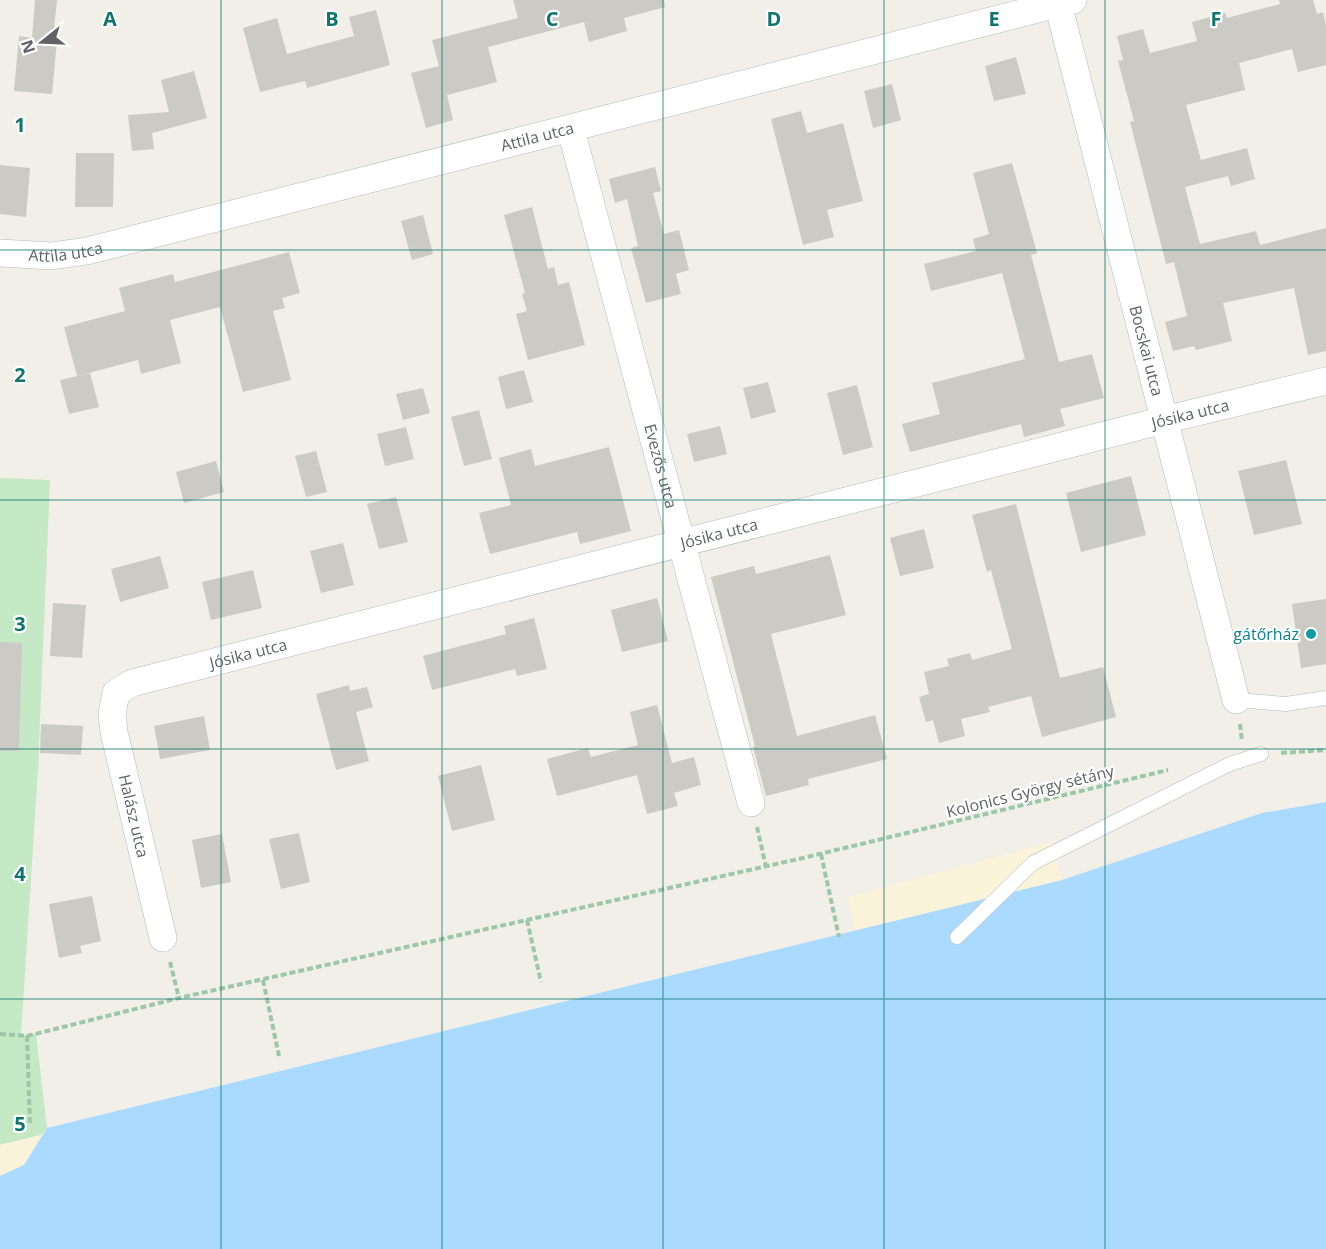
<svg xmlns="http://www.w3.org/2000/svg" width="1326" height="1249" font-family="'Open Sans',sans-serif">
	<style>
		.green { fill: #c5e8c5 }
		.sand { fill: #fbf3d9 }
		.water { fill: #aadaff }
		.building { fill: #cccac5 }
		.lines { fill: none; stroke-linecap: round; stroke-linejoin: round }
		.lane-casing { stroke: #b5b8bc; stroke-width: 15 }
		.street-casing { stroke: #b5b8bc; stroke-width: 28 }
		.path { stroke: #9cc7a9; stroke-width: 4; stroke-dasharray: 6 3; stroke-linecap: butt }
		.lane { stroke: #fff; stroke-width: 14 }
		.street { stroke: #fff; stroke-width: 27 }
		.grid { fill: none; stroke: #0f766e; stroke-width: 1.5; stroke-opacity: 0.55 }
		.culture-dot { fill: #0f9aa8; stroke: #fff; stroke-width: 2 }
		.labels { text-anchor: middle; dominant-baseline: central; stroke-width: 4.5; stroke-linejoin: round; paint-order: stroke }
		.street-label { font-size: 16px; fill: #5f6368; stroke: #fff }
		.culture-label { font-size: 16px; fill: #0d838f; stroke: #fff; text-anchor: end }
		.grid-label { font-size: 20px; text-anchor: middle; font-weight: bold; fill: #0f766e; stroke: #fff; stroke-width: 4.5; stroke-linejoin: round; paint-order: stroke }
	</style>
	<rect width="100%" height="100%" fill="#f1efe8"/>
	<!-- green -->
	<path class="green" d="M0,478L50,480L38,769L21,1035L36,1034L47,1128L41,1135L0,1145Z"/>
	<!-- sand -->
	<g class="sand">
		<path d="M1052,842L1062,880L855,933L848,897Z"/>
		<path d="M41,1135L24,1165L0,1176V1145Z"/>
	</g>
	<!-- water -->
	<path class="water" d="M1326,802V1249H0V1176L24,1165L47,1128L1062,880L1262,813Z"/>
	<!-- building -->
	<g class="building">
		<path d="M35,0H57L53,39L57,40L52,94L14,91L19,36L32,38Z"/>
		<path d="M513,0H664L665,7L624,18L627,31L589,42L584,22L488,47L497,82L447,95L453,120L426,128L411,73L439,66L432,40L518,18Z"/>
		<path d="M1279,0H1313L1317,14L1323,12L1326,25V65L1298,72L1292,49L1239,63L1245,90L1186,105L1201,160L1247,148L1255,179L1231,186L1228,176L1185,187L1200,244L1256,231L1260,245L1326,228V351L1308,355L1294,288L1223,303L1232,341L1196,350L1194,346L1173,351L1165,322L1187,316L1174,262L1166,264L1130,122L1134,121L1118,61L1123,60L1117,36L1143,29L1150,53L1197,41L1192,22L1225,13L1227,18L1280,4Z"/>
		<path d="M376,10L390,65L307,88L305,81L260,92L243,28L277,18L287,54L354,36L349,17Z"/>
		<path d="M1016,57L1026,94L994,101L985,66Z"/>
		<path d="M194,71L207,118L152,133L154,149L132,151L128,115L169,112L161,80Z"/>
		<path d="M892,84L901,120L873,128L864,91Z"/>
		<path d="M801,111L807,133L843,123L863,201L827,210L834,237L803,245L771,119Z"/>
		<path d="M76,153H114L113,207H75Z"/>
		<path d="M1012,163L1037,253L1031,255L1059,362L1092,354L1104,398L1060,409L1065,426L1024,437L1021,424L910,452L902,424L940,414L932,383L1025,359L1002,273L931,291L924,264L976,251L973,239L989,234L973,173Z"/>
		<path d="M0,165L30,168L26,217L0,214Z"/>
		<path d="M655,167L661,191L653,193L664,234L679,230L689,270L676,274L681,294L646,303L631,248L638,246L627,199L615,203L609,179Z"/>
		<path d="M532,207L548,269L554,267L558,285L569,282L585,345L528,360L516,314L527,311L522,294L525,293L504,215Z"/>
		<path d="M423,215L433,254L412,260L401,221Z"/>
		<path d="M289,252L300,293L282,298L285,308L273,311L291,380L243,392L220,307L170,320L181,363L141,374L138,360L77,376L64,327L125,311L119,288L173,274L175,282Z"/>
		<path d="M524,370L533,402L506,409L498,377Z"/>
		<path d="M90,373L99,407L69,414L60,380Z"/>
		<path d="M768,382L776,412L751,419L743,388Z"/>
		<path d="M857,385L873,447L843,455L827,393Z"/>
		<path d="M423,388L430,413L403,420L396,394Z"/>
		<path d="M479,410L492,459L464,466L451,417Z"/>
		<path d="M720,426L727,454L694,462L687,434Z"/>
		<path d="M406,427L414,459L385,466L377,434Z"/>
		<path d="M609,447L631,531L580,544L577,532L490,554L479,513L511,505L499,458L531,449L535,466Z"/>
		<path d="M316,451L327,492L306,497L295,456Z"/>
		<path d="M1286,460L1302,524L1254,535L1238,471Z"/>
		<path d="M216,461L224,492L184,503L176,472Z"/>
		<path d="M1131,476L1146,535L1081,552L1066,493Z"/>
		<path d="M396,497L408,542L379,549L367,504Z"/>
		<path d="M1016,504L1060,678L1103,667L1116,717L1042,737L1031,696L988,707L990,712L961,719L965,736L939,743L933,720L926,722L919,697L929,694L924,672L949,666L947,659L970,653L972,660L1012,649L991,570L987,572L972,515Z"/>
		<path d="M924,529L934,568L900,576L890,538Z"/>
		<path d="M343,543L354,585L321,593L310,551Z"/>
		<path d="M830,555L846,615L771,634L797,736L875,715L887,759L808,779L809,785L766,796L753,747L755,746L711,577L754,566L756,574Z"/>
		<path d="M160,556L169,588L120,602L111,569Z"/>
		<path d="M253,570L262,608L211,620L202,582Z"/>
		<path d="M657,598L668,641L622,652L611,610Z"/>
		<path d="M1326,599V664L1301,668L1292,604Z"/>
		<path d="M53,603L86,605L82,658L50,656Z"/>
		<path d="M534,618L547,669L517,676L515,669L432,690L423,656L506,634L504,626Z"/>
		<path d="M0,642L22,643L19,751H0Z"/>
		<path d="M349,685L350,691L367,687L373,707L356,712L369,761L336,770L316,694Z"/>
		<path d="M657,705L672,763L694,757L701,785L674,793L678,806L647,814L637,775L557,796L547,759L588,748L591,757L638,745L630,712Z"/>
		<path d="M204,716L210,750L160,759L154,726Z"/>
		<path d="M41,724L83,726L81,755L40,753Z"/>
		<path d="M481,765L495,820L452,831L438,776Z"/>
		<path d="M299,833L310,882L281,889L269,839Z"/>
		<path d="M222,834L231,882L201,888L192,840Z"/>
		<path d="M92,896L101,941L80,946L82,953L59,958L49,904Z"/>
	</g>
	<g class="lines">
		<defs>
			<g id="lane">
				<path d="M1236,700L1286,704L1326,698"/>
				<path d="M957,937L1033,863L1230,764L1261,754"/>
			</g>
			<g id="street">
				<path id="s1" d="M1057,0L1236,700"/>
				<path id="s2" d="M571,130L751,803"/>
				<path id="s3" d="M0,253L51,256L87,251L1073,0"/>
				<path id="s4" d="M163,938L114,732L112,714L116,693L132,683L1164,420L1326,381"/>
			</g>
		</defs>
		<!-- lane casing -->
		<use href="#lane" class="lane-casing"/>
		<!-- street casing -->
		<use href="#street" class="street-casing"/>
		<!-- path -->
		<g class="path">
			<path d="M1240,724L1242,741"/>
			<path d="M1281,753L1326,750"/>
			<path d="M757,827L766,867"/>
			<path d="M821,854L839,937"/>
			<path d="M527,920L541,982"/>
			<path d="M170,962L179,998"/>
			<path d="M263,980L279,1056"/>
			<path d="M0,1034L27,1036L179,998L803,858L1168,770"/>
			<path d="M27,1036L30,1125"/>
		</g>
		<!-- lane -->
		<use href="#lane" class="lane"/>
		<!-- street -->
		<use href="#street" class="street"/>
	</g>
	<!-- grid -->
	<path class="grid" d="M221,0V1249M442,0V1249M663,0V1249M884,0V1249M1105,0V1249M0,250H1326M0,500H1326M0,749H1326M0,999H1326"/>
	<!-- markers -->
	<circle class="culture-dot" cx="1311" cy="634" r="6"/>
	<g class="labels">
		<!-- street labels -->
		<g class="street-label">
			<text stroke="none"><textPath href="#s3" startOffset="552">Attila utca</textPath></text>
			<text stroke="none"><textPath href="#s3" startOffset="66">Attila utca</textPath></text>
			<text stroke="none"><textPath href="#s1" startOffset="362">Bocskai utca</textPath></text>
			<text stroke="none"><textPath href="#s4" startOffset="1362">Jósika utca</textPath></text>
			<text stroke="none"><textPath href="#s2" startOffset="348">Evezős utca</textPath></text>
			<text stroke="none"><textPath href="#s4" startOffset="876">Jósika utca</textPath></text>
			<text stroke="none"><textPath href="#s4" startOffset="390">Jósika utca</textPath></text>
			<text transform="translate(1030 791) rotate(-14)">Kolonics György sétány</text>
			<text transform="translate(134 816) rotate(77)">Halász utca</text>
		</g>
		<!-- culture labels -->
		<g class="culture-label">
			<text x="1299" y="634">gátőrház</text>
		</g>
	</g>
	<g class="grid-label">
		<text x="110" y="26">A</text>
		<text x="332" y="26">B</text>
		<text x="552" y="26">C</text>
		<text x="774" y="26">D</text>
		<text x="994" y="26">E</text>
		<text x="1216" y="26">F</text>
		<text x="20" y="132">1</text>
		<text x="20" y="382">2</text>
		<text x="20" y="631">3</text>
		<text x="20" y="881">4</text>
		<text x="20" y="1131">5</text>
	</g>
	<!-- north arrow -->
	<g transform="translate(42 42) rotate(252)" stroke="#ffffff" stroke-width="4.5" paint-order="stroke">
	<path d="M0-4.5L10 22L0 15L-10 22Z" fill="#5f6368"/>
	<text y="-9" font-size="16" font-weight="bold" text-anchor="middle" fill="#5f6368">N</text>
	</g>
</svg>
